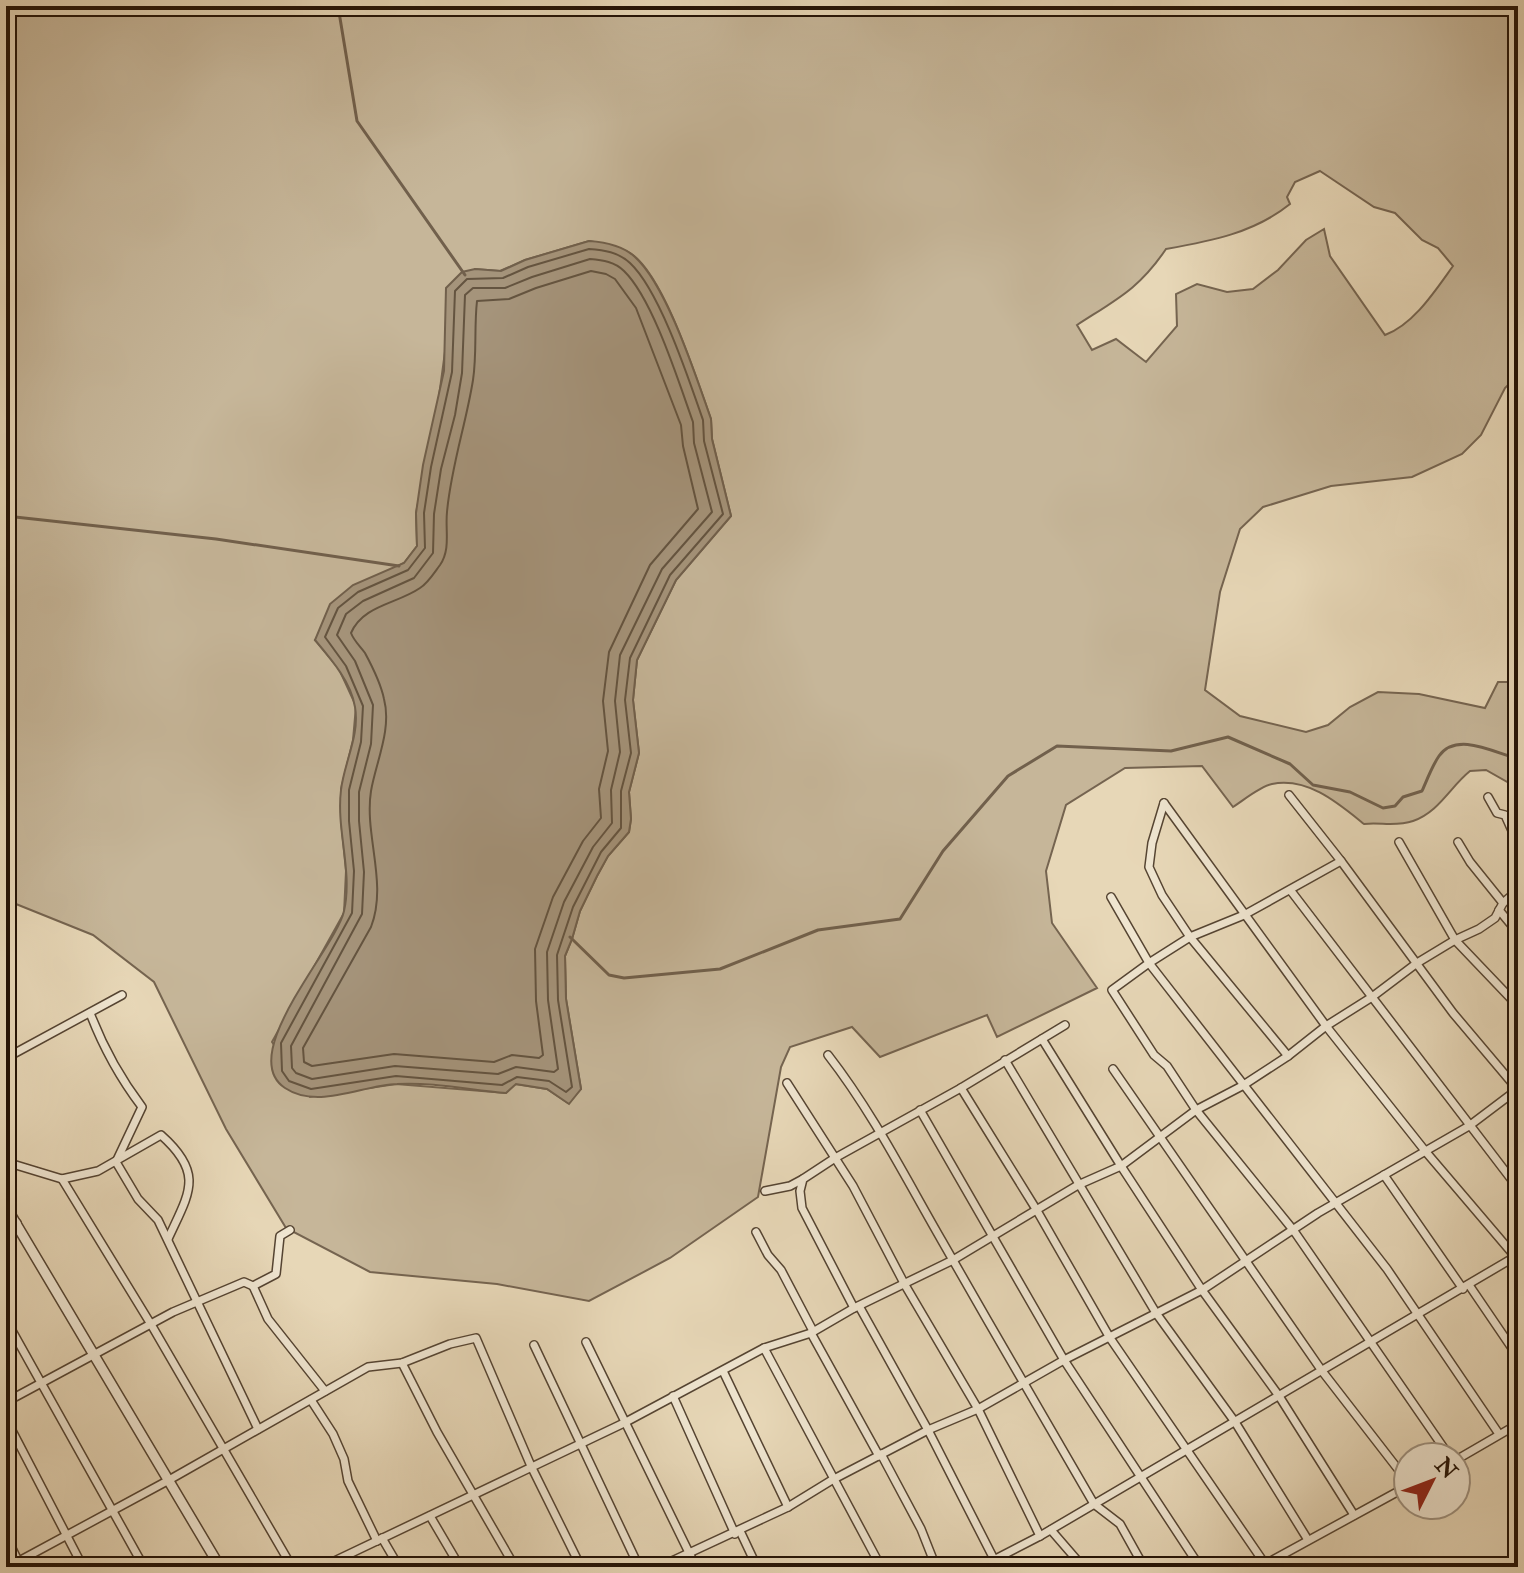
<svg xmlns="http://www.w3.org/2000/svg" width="1524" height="1573" font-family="'IM FELL Double Pica',serif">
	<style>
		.green { fill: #c6b699; stroke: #756450; stroke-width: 2; fill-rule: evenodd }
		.water { fill: #a5947b; stroke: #71604c; stroke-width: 2 }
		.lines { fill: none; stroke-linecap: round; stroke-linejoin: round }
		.shore { stroke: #645440; stroke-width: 2 }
		.stream { stroke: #71604c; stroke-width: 3 }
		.minor-casing { stroke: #554432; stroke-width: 10 }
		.tertiary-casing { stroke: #554432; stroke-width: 12 }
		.minor { stroke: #efe5d0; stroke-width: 7 }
		.tertiary { stroke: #efe5d0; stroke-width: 9 }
	</style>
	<rect width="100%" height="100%" fill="#e7d7b7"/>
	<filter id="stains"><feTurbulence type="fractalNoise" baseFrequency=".0025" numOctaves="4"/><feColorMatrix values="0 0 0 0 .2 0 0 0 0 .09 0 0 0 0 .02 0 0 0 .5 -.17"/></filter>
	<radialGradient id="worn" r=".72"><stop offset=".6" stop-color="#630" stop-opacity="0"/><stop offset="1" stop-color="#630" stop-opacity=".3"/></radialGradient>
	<!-- green -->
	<path class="green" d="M6,6H1518L1517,376L1505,388L1481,435L1462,454L1412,477L1331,486L1263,507L1240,529L1220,592L1205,690L1240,716L1306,732L1328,725L1350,707L1378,692L1419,694L1485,708L1498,682H1518V788L1486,770L1470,771C1450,787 1439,812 1413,821C1396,827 1380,822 1364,824C1338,803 1308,777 1272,784C1259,787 1244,800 1233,807L1202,766L1125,768L1066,805L1046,871L1052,923L1097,988L997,1037L987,1015L880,1057L852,1027L790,1047L781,1067L758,1197L670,1258L589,1301L497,1284L370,1272L286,1228L226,1129L154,982L93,935L6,900ZM1320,171L1374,207L1395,213L1422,240L1438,248L1453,266C1435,291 1414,324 1385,335L1330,256L1324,229L1306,240L1278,270L1253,289L1227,292L1197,284L1176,294L1177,326L1146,362L1116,339L1092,350L1077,325C1117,299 1139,289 1166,249C1211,241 1254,233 1290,204L1287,197L1295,182ZM589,241C602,244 619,246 630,253C664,274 697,380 711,419L712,439L731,516L676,580L637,660L633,700L639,753L629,792L631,819L629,832L608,856L597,876L580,911L572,939L565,956L566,999L581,1089L568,1103L547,1089L515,1084L506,1093L396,1084L310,1097L272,1042L344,913L346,871L341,821V789L353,740L356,706L339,669L315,640L388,571L404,563L417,546L416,513L437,411L447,337L475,269L500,271L525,260Z"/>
	<!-- water -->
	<path class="water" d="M589,241C605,242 622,245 635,257C667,286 696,377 711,419L712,439L731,516L676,580L637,660L633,700L639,753L629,792L631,819L629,832L608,856L597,876L580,911L572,939L565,956L566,999L581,1089L569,1104L547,1089L516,1084L506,1093C470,1090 433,1082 397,1084C362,1085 318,1110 285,1088C235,1055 336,948 344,911C353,871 336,830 341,790C344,763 360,735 355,707C351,682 331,659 315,640L330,604L353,585L404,563L417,546L416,513L423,465L444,371L446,288L462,272L475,269L501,271L525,260Z"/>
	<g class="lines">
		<!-- shore -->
		<g class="shore">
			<path d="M589,249C604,250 618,252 630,263C660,291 689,380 703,420L704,441L723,514L670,575L630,658L625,700L631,753L621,791V828L601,852L573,907L557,955L558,1000L572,1087L566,1092L549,1081L517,1077L502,1085L396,1076L311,1089L289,1081L282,1071L281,1043L352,913L354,871L349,821V790L361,742L363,706L346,666L325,637L338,608L358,592L408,570L425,548L424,513L431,467L452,372L455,291L467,279L503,278L528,267Z"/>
			<path d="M590,259C603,260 615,262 624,271C653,299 679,383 693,422L694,443L712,512L662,569L620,655L615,701L620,752L611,790L612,823L593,847L564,902L547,952L548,1000L558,1069L554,1072L516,1067L498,1074L395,1066L312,1079L296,1073L292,1068L291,1046L362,914L364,872L359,821V792L371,744L373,705L355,661L337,635L346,614L363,601L414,578L433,553L434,514L441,469L455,415L462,373L465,295L473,288H505L532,277Z"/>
			<path d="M591,271L606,274L615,279L636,308L681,425L683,446L698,509L650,565L609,652L603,701L608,751L599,789L601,818L583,841L553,897L535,949L536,1001L543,1055L539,1058L512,1055L494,1062L394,1054L312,1066L304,1062L303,1048L371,927C388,883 364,835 371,791C376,762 392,729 384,699C381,684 372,666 365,653C360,646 354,641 351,633C363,605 397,604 420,588C428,583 434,573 440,565C451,549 445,530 447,512C451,467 466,424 473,380C477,354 474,327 477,301L509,299L536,288Z"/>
		</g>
		<!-- stream -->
		<g class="stream">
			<path d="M338,6L357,121L465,275"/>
			<path d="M6,516L216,539L399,566"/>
			<path d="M570,937L609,975L624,978L720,969L818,930L900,919L943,851L1008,776L1057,746L1171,751L1228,737L1290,764L1313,785L1350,792L1383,808L1395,806L1403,797L1422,791C1427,780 1432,766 1439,756C1457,731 1495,753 1518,759"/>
		</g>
		<defs>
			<g id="minor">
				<path d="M1289,795L1341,861"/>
				<path d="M1488,797L1497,813L1505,815L1518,844"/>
				<path d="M1164,803L1326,1026L1426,1152L1518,1260"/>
				<path d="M1164,803L1152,843L1149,867L1162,895L1190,937L1288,1056"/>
				<path d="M1399,842L1455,940L1518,1006"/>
				<path d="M1458,842L1470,862L1503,903"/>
				<path d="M1291,891L1518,1188"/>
				<path d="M1111,897L1149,963L1112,990L1154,1055L1167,1066L1196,1110L1294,1231L1450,1457"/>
				<path d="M1499,910L1518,933"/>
				<path d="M90,1013C103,1047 120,1078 142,1107L117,1160"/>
				<path d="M1042,1039L1121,1166L1202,1290L1279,1396L1354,1515"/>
				<path d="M828,1055C873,1113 905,1177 942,1241C992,1329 1043,1416 1094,1504L1120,1524L1144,1567"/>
				<path d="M6,1058L122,995"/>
				<path d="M1005,1060L1156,1313L1235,1422L1308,1540"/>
				<path d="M1113,1069L1322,1371L1408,1482"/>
				<path d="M787,1083L853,1186L905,1285L978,1409L1040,1536"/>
				<path d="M961,1088L1036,1209L1110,1338L1265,1564"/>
				<path d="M920,1110L1064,1360L1200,1567"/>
				<path d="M6,1162L62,1179L98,1171L161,1135C205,1174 189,1193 168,1239"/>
				<path d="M116,1162L138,1199L158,1220L258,1429"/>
				<path d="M1384,1175L1463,1289"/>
				<path d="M62,1179L152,1326L292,1567"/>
				<path d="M765,1191L790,1186L803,1179"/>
				<path d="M6,1230L17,1223"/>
				<path d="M756,1232L768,1255L781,1270L813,1331"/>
				<path d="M1469,1285L1518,1357"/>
				<path d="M253,1286L268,1319L325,1391"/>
				<path d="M859,1306L928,1430L998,1567"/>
				<path d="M854,1308L802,1208L800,1191L803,1179L835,1158L961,1088L1065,1025"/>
				<path d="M6,1320L144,1567"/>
				<path d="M811,1333L879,1456"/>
				<path d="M586,1342L696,1567"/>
				<path d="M534,1345L639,1567"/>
				<path d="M764,1348L881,1567"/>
				<path d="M402,1363L437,1432L515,1567"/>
				<path d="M723,1371L788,1507"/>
				<path d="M673,1396L735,1534"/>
				<path d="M311,1400L333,1434L344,1459L348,1481L377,1541"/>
				<path d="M6,1402L173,1312L244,1282L253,1286L276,1274L280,1236L290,1230"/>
				<path d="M6,1419L83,1567"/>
				<path d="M1499,1434L1387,1269L1149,963L1190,937L1244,915L1341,861L1453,1013L1518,1090"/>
				<path d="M881,1454L921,1529L936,1567"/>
				<path d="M1456,1460L1518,1424"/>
				<path d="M430,1516L460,1567"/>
				<path d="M1051,1530L1083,1567"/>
				<path d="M740,1531L757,1567"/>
				<path d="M6,1536L21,1567"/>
				<path d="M382,1538L399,1567"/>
				<path d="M8,1567L169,1480L368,1367L402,1363L450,1344L476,1338L531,1466L581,1567"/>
				<path d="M322,1567L624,1423L764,1348L811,1333L854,1308L953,1260L1078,1185L1121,1166L1196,1110L1242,1086L1288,1056L1326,1026L1372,997L1417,963L1455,940L1479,929L1495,918L1503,903L1518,890"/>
				<path d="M659,1567L788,1507L832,1480L928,1430L978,1409L1064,1360L1202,1290L1318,1213L1469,1126L1518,1089"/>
				<path d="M980,1567L1040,1536L1518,1255"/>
				<path d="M1260,1567L1408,1486"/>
			</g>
			<path id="tertiary" d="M6,1207L220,1567"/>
		</defs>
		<!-- minor casing -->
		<use href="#minor" class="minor-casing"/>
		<!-- tertiary casing -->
		<use href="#tertiary" class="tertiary-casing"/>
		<!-- minor -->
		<use href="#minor" class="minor"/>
		<!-- tertiary -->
		<use href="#tertiary" class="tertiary"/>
	</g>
	<!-- margin -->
	<rect width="1524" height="1573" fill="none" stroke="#e7d7b7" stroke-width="32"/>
	<rect x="8" y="8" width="1508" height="1557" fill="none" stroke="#241306" stroke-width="4"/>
	<rect x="16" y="16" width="1492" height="1541" fill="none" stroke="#241306" stroke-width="2"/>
	<!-- north arrow -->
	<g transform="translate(1432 1481) rotate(48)"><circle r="38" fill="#efe5d0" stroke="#9e917f" stroke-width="2"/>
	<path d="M0-6L14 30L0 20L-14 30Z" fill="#8f2418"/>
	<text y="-12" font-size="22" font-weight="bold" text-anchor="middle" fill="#241306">N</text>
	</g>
	<rect width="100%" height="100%" filter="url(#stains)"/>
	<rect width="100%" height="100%" fill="url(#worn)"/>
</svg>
